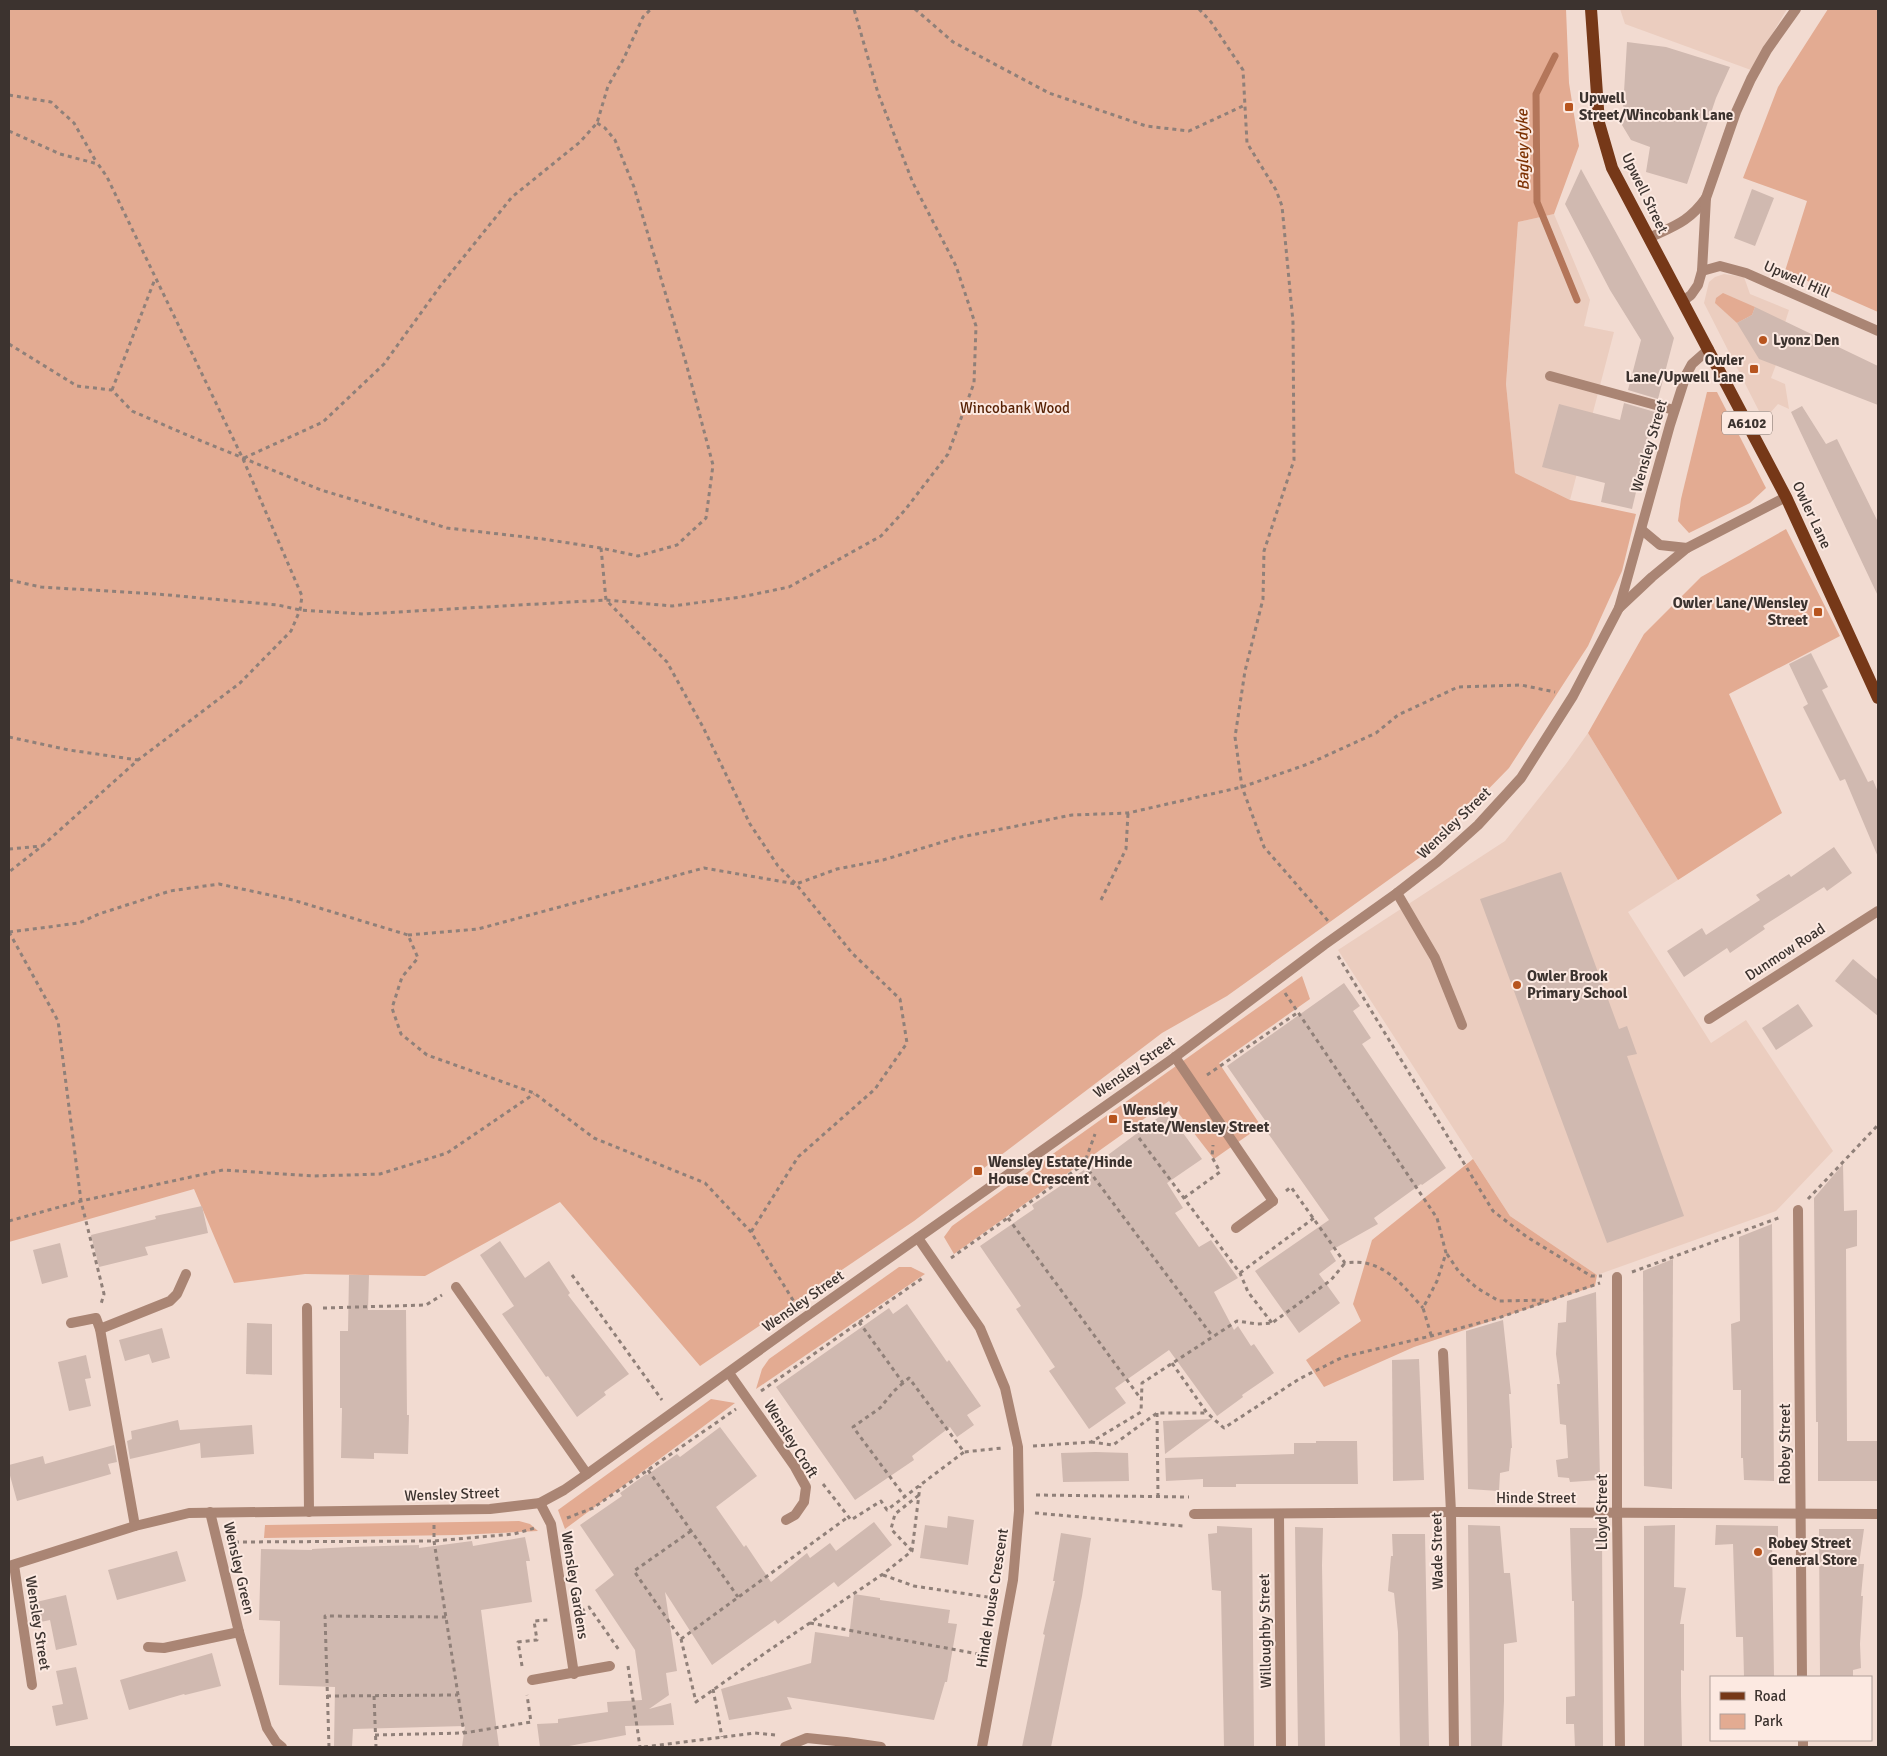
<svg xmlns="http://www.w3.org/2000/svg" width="1887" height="1756" font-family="Signika,sans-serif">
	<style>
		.built { fill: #ebcdbf }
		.green { fill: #e3ab92 }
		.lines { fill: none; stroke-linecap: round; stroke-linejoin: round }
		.stream { stroke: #b4765a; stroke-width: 7 }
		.building { fill: #d0b9b0 }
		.path { stroke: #908079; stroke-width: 3; stroke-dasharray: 4 4; stroke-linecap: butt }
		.lane { stroke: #aa8574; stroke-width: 10 }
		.street { stroke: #aa8574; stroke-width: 10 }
		.primary { stroke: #763818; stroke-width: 12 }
		.poi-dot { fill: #b7541e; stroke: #fce9e1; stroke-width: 2 }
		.labels { text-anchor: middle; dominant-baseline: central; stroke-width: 4; stroke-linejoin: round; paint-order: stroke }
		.shield { fill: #fce9e1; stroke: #766a64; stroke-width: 1 }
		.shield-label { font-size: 14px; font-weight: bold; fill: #3c332f }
		.poi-label { font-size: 15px; font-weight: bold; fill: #3c332f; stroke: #fce9e1; text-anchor: start }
		.street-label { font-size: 15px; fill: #3c332f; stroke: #fce9e1 }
		.park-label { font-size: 15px; fill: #582306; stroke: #fce9e1 }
		.water-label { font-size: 16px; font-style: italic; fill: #7d3204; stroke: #fce9e1 }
	</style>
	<rect width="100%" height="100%" fill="#f2dbd1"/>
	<!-- built -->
	<g class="built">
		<path d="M1620,9H1787L1751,70L1625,24Z"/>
		<path d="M1554,214L1590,300L1584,326L1614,332L1570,500L1515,473L1506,384L1518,222Z"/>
		<path d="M1724,274L1744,277L1750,294L1789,310L1774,357L1777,362L1771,378L1785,384L1789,409L1778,404L1770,413H1764L1761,415L1704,303L1709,282L1715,277Z"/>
		<path d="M1588,733L1678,880L1628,912L1711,1043L1746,1020L1833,1151L1776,1211L1597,1275L1510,1216L1338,950L1505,841L1566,764Z"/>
	</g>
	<!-- green -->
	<g class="green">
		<path d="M9,9H1566L1569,83L1579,146L1554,214L1518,222L1506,384L1515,473L1570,500L1636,514L1622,571L1588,646L1509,768L1426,853L1227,996L1162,1033L914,1221L700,1366L560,1202L425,1276L305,1274L234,1283L194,1189L9,1242Z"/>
		<path d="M1828,9H1878V312L1785,271L1807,201L1743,178L1778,87Z"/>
		<path d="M1723,293L1755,307L1752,315L1737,323L1715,303L1716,298Z"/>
		<path d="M1707,392H1717L1766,488L1750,503L1689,533L1678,521L1681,499Z"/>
		<path d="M1786,529L1840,636L1729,694L1782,813L1678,880L1588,733L1644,634L1701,577Z"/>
		<path d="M1302,976L1310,999L1219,1063L1261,1126L1214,1159L1169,1101L954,1254L944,1237L952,1226Z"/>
		<path d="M1473,1159L1510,1216L1597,1275L1595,1286L1414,1347L1324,1387L1306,1360L1361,1321L1353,1304L1372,1240Z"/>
		<path d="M899,1267H911L925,1274L756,1389L762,1369L769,1359Z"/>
		<path d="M711,1399L735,1403L565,1529L558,1510Z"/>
		<path d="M519,1521L530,1524L538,1531L458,1535L264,1538L265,1525Z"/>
	</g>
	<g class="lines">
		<!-- stream -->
		<path class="stream" d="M1555,56L1536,94L1537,202L1577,300"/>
	</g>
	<!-- building -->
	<g class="building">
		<path d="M1627,42L1666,47L1730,67L1716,98L1687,184L1646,172L1650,147L1631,140L1622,125Z"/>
		<path d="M1581,169L1674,338L1658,399L1628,390L1641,340L1610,290L1565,204Z"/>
		<path d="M1752,189L1774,198L1755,246L1734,238Z"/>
		<path d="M1755,307L1878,366V405L1759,359L1737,323L1752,315Z"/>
		<path d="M1624,403L1655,412L1632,509L1601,502L1605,483L1542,467L1559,404L1620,420Z"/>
		<path d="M1802,406L1826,444L1837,439L1878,522V596L1791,412Z"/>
		<path d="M1811,653L1828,687L1822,690L1868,782L1873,780L1878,792V857L1845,779L1840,781L1803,707L1808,704L1789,664Z"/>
		<path d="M1834,847L1852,873L1827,891L1824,887L1763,926L1765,929L1730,953L1727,948L1684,977L1667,951L1702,928L1706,935L1760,900L1756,895L1789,874L1791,877Z"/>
		<path d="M1561,872L1619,1029L1627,1026L1637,1054L1627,1056L1684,1216L1607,1243L1480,899Z"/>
		<path d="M1853,959L1878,980V1016L1835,981Z"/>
		<path d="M1344,983L1360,1006L1353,1011L1371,1038L1362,1044L1446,1168L1422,1185L1421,1184L1374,1218L1378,1224L1330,1251L1336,1261L1319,1274L1340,1303L1299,1333L1255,1271L1329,1220L1265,1129L1269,1126L1227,1066Z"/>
		<path d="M1798,1004L1813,1026L1776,1050L1762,1028Z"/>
		<path d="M1167,1111L1202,1159L1167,1183L1183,1208L1175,1213L1199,1247L1211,1240L1238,1278L1214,1292L1234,1330L1238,1326L1251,1346L1254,1344L1274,1373L1242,1395L1243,1397L1217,1416L1169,1350L1115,1388L1126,1403L1089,1429L1049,1371L1055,1367L1016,1309L1021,1306L980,1246L1034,1209L1032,1205L1084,1170L1085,1172Z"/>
		<path d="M1843,1164L1844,1211L1857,1210V1246L1846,1249L1847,1441H1878V1481H1818V1422H1816L1814,1198Z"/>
		<path d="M202,1206L208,1233L145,1247L148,1255L99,1267L91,1235L156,1219L155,1216Z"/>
		<path d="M1772,1224L1774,1481L1744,1480L1743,1458H1741V1390H1733L1731,1324L1740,1321L1739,1237Z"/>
		<path d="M500,1241L525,1278L549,1261L570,1293L568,1295L629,1374L604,1392L606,1395L577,1417L548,1376L546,1377L502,1314L514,1306L480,1255Z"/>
		<path d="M60,1243L68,1277L42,1284L33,1250Z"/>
		<path d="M1673,1259L1672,1489L1644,1486L1643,1271Z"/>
		<path d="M349,1275H369L368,1310H406L407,1415H409L408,1454L374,1453V1459L341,1458L342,1408H340V1331H348Z"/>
		<path d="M1596,1292L1600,1480L1570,1482L1569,1478L1558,1477L1556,1460L1568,1458L1566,1425L1560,1424L1557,1384H1560L1556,1354L1558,1323L1566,1322L1567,1301Z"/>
		<path d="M907,1304L947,1362L949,1360L981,1406L967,1415L974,1425L957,1437L950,1427L912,1456L914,1460L855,1500L776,1387L889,1308L893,1314Z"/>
		<path d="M1503,1320L1511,1394H1509L1512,1448H1511L1509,1471L1500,1473L1499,1491L1468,1489L1466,1331Z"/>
		<path d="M247,1323L272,1324V1375L246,1374Z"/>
		<path d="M162,1328L170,1358L152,1363L149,1354L125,1361L119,1340Z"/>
		<path d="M86,1355L91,1378L85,1379L91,1406L69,1411L58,1362Z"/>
		<path d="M1419,1359L1424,1480L1393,1481L1392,1360Z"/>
		<path d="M1212,1419L1165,1454L1163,1421Z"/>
		<path d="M178,1420L180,1430L252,1425L254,1454L201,1458L200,1443L130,1459L127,1441L132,1439L131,1431Z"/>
		<path d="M720,1427L757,1476L716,1507L744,1547L746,1545L771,1582L807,1553L810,1558L830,1543L836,1551L874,1522L892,1545L838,1587L834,1582L778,1624L775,1620L712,1665L665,1592L677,1671L666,1673L669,1695L649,1709L671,1703L674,1725L625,1726L626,1735L564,1747H540L537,1724L558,1723V1719L608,1712L607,1702L642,1700L635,1650L595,1590L614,1575L580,1525L622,1496L620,1493L646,1474L647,1475L677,1454L680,1457Z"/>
		<path d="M1316,1441H1357L1358,1484H1236V1487H1203V1479L1166,1481L1165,1458L1294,1454V1443H1316Z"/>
		<path d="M114,1445L117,1462L108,1464L111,1474L17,1501L9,1472V1465L43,1456L45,1464Z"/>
		<path d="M1096,1452L1128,1453L1129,1481L1063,1482L1061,1453Z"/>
		<path d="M948,1516L974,1520L968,1565L920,1558L925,1525L947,1528Z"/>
		<path d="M1468,1525L1500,1526L1504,1573H1510L1517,1642L1504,1644V1701L1502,1747H1471Z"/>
		<path d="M1675,1525L1674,1587L1686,1588L1680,1624H1684V1671L1681,1670V1696L1682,1747H1644V1526Z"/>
		<path d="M1716,1525L1778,1526V1540L1772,1541L1774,1677H1744L1743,1637H1736L1733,1544L1715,1545Z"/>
		<path d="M1217,1526L1252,1528L1254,1747H1224L1221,1591L1212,1590L1208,1534L1217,1533Z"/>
		<path d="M1295,1527L1323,1528L1322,1565L1325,1747H1298Z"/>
		<path d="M1570,1528H1602L1603,1747H1575L1574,1724H1566V1697L1575,1696L1574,1601H1572Z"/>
		<path d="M1819,1529H1864L1859,1564H1864L1861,1596H1863L1860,1644L1861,1668L1853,1670V1677H1820Z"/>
		<path d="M1061,1533L1091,1538L1082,1596L1051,1747H1022L1045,1635L1043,1634L1055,1581H1053Z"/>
		<path d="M1392,1534H1425L1429,1747H1400L1398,1632L1394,1593L1388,1591L1391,1556H1393Z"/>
		<path d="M525,1537L530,1561H526L532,1602L481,1610L499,1747H462L465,1726L353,1729L352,1747H334L335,1687L279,1685L280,1621L259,1620L261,1549L312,1550V1549L349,1547L419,1545V1548L472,1541L473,1546Z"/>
		<path d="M177,1551L186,1581L117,1600L108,1570Z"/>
		<path d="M854,1594L880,1598V1600L950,1610L948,1623L957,1624L947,1682H945L934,1720L787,1697L792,1709L729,1720L721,1689L811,1663L815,1632L849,1637Z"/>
		<path d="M66,1595L77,1645L56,1650L50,1620L36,1623L32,1603Z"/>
		<path d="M212,1653L221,1686L185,1695L184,1694L129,1710L120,1680Z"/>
		<path d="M76,1667L88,1719L56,1726L52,1706L63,1704L56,1671Z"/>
	</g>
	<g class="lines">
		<!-- path -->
		<g class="path">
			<path d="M915,9L953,42L1049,93L1146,126L1189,131L1245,105"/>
			<path d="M1199,9L1211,22L1243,70L1247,143L1276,190L1282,206L1293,322L1294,460L1264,551L1263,599L1245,671L1235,737L1242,787L1264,847L1329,922"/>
			<path d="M9,95L51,102L74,123L97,163"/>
			<path d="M9,131L60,154L98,164L107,177L243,459L302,596L300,610L291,631L240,683L138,760L42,846L9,872"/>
			<path d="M9,344L77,386L112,390L132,411L187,435L321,490L447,528L543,539L601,548L638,556L677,545L706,518L713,465L686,363L634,187L615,140L605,128L597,123"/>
			<path d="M112,390L155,279"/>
			<path d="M244,458L323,422L384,364L441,285L512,197L580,142L597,123L608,86L623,60L643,17L651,9"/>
			<path d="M601,548L606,600L667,662L703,727L750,824L778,866L796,884L852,953L900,999L907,1043L875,1089L798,1157L751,1232"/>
			<path d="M9,580L41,587L157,594L278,605L300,610L364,614L606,600L672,606L741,597L789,587L881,536L905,510L948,454L974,383L976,326L956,266L913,183L878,93L854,9"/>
			<path d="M9,737L69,750L138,760"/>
			<path d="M9,849L42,846"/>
			<path d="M1101,900L1126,849L1128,813"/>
			<path d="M9,932L79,923L99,914L170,891L219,884L293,900L408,935L418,958L402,977L392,1008L401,1034L427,1055L534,1093L594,1138L705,1183L751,1232L796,1305"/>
			<path d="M9,932L58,1021L81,1201L104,1294L101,1304"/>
			<path d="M408,935L478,929L704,868L796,884L837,869L883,860L956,838L1072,815L1128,813L1242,787L1308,764L1376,733L1398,715L1458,687L1521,685L1555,692"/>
			<path d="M1338,956L1493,1211L1527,1237L1591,1276H1602"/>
			<path d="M1285,993L1437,1218L1446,1253L1437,1281L1423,1308L1432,1338"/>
			<path d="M1207,1075L1297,1013"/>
			<path d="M1139,1138L1240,1273L1248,1292L1272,1323"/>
			<path d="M1084,1164L1213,1337"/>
			<path d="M1286,1191L1291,1187L1345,1263C1381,1257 1401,1283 1423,1308"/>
			<path d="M1184,1198L1220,1172L1212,1157L1213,1145"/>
			<path d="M1808,1199L1878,1125"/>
			<path d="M1008,1218L1141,1399"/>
			<path d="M9,1221L81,1201L223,1170L314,1176L380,1174L447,1153L534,1094"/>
			<path d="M1447,1254L1459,1272L1477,1288L1499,1301L1546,1300"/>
			<path d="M951,1258L1084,1164L1095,1134"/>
			<path d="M1632,1272L1781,1217"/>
			<path d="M1240,1273L1314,1218"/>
			<path d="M572,1275L662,1400"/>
			<path d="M323,1308L426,1305L442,1295"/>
			<path d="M859,1322L903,1383L909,1378L964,1452L1002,1448"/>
			<path d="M1172,1363L1207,1413L1224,1428L1299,1379L1343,1357L1431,1336L1501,1317L1600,1283"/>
			<path d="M903,1383L894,1391L880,1408L853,1427L905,1497"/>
			<path d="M761,1391L924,1277"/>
			<path d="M1157,1413L1158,1497"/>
			<path d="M1091,1442L1113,1445L1157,1413H1207"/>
			<path d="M1033,1446L1091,1442L1141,1412L1142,1383L1237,1321L1257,1324L1272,1323L1331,1280L1345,1263"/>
			<path d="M648,1470L738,1597"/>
			<path d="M823,1484L851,1520L881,1501L887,1510L964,1452"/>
			<path d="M1036,1495L1189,1497"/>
			<path d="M1035,1513L1183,1526"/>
			<path d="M567,1518L593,1508L736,1409"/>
			<path d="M434,1525V1541L464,1733"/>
			<path d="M691,1531L634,1571L681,1639L696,1702L768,1651L883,1574L912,1551L920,1486"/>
			<path d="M235,1542L434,1541L514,1534L535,1528"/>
			<path d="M912,1551L891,1529L895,1514L919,1495"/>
			<path d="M883,1575L914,1586L994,1598"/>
			<path d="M581,1611L589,1607L619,1650"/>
			<path d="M810,1623L984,1655"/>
			<path d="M681,1639L848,1517"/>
			<path d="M522,1666L518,1642L537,1640L534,1621L548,1620V1618"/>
			<path d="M628,1666L640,1747"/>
			<path d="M713,1689L722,1737"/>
			<path d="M327,1696L458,1695"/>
			<path d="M374,1696L376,1747"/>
			<path d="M375,1735L464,1733L531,1722L527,1695"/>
			<path d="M329,1747L325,1616L446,1617"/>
			<path d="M644,1747L755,1733L775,1735"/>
		</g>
		<!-- lane -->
		<g class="lane">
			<path d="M1550,376L1674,410"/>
			<path d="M1397,893L1435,958L1462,1025"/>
			<path d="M1236,1228L1273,1201"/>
		</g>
		<!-- street -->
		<g class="street">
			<path d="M1649,238C1674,226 1689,222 1706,198"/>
			<path d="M1702,271L1720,266L1746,273L1878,331"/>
			<path d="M1683,301L1691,295L1698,285L1702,271L1706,198L1736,112L1751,79L1767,50L1796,9"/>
			<path d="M1642,530L1660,545L1687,548"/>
			<path d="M1619,608L1652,577L1687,548L1786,497"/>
			<path d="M1709,1019L1878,911"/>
			<path d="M1175,1057L1273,1201"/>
			<path d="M1798,1210L1802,1677"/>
			<path d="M918,1238L980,1328L1005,1388L1018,1447L1019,1511L1013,1580L982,1747"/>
			<path d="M1617,1277V1513L1620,1747"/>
			<path d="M456,1287L587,1474"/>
			<path d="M307,1308L309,1512"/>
			<path d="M71,1323L96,1318L100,1329L135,1526"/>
			<path d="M100,1329L170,1301L177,1294L186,1274"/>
			<path d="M1443,1353L1451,1512L1454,1747"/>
			<path d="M729,1373L795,1467L806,1487L804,1502L795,1515L786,1520"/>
			<path d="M540,1503L551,1524L574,1674"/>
			<path d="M210,1512L239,1632L267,1728L276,1742L282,1747"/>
			<path d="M1194,1514L1451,1512L1878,1514"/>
			<path d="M1279,1515L1281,1747"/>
			<path d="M14,1565L32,1685"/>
			<path d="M9,1566L135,1526L189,1513L490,1509L540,1503L564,1490L587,1474L804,1318L1175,1057L1324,945L1397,893L1437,862L1478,825L1521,778L1573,696L1619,608L1670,425L1686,375L1692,364L1709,349"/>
			<path d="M148,1647L164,1648L239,1632"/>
			<path d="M532,1680L610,1666"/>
			<path d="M1803,1740V1747"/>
			<path d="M785,1747L807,1738L846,1742L881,1747"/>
		</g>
		<!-- primary -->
		<path class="primary" d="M1591,9L1599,123L1612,168L1786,497L1878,698"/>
	</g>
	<!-- markers -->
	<g class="poi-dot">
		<rect x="1564" y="102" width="10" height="10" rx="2.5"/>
		<circle cx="1763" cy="340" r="5"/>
		<rect x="1749" y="364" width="10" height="10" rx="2.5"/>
		<rect x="1813" y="607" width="10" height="10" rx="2.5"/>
		<circle cx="1517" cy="985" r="5"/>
		<rect x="1108" y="1114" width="10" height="10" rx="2.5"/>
		<rect x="973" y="1166" width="10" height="10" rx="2.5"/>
		<circle cx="1758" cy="1552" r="5"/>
	</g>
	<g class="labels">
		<!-- shield labels -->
		<rect class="shield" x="1722" y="411.5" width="50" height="23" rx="4"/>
		<g class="shield-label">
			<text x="1747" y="423">A6102</text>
		</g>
		<!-- poi labels -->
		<g class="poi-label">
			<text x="1579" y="98">Upwell<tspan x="1579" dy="17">Street/Wincobank Lane</tspan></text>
			<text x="1773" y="340">Lyonz Den</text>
			<text x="1744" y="360" text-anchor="end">Owler<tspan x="1744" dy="17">Lane/Upwell Lane</tspan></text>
			<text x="1808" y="603" text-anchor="end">Owler Lane/Wensley<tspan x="1808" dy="17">Street</tspan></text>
			<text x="1527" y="976">Owler Brook<tspan x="1527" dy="17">Primary School</tspan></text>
			<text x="1123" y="1110">Wensley<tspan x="1123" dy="17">Estate/Wensley Street</tspan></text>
			<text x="988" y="1162">Wensley Estate/Hinde<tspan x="988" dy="17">House Crescent</tspan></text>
			<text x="1768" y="1543">Robey Street<tspan x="1768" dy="17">General Store</tspan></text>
		</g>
		<!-- street labels -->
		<g class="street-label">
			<text transform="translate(1645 193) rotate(64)">Upwell Street</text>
			<text transform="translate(1797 279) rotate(24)">Upwell Hill</text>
			<text transform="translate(1649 446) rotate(-74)">Wensley Street</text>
			<text transform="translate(1812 515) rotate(65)">Owler Lane</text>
			<text transform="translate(1454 823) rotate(-44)">Wensley Street</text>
			<text transform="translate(1785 952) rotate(-33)">Dunmow Road</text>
			<text transform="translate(1134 1067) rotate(-35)">Wensley Street</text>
			<text transform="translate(803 1301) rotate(-35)">Wensley Street</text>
			<text transform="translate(791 1439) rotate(58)">Wensley Croft</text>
			<text transform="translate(1785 1444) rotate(-90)">Robey Street</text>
			<text transform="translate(452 1494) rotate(-2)">Wensley Street</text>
			<text x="1536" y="1498">Hinde Street</text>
			<text transform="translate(1602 1512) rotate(-90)">Lloyd Street</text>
			<text transform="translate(1437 1551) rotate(-91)">Wade Street</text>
			<text transform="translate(239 1568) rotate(77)">Wensley Green</text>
			<text transform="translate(575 1585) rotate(81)">Wensley Gardens</text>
			<text transform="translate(992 1598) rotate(-81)">Hinde House Crescent</text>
			<text transform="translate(38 1623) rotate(81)">Wensley Street</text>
			<text transform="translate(1265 1631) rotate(-91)">Willoughby Street</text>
		</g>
		<!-- park labels -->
		<g class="park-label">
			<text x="1015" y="408">Wincobank Wood</text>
		</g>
		<!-- water labels -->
		<g class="water-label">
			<text transform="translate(1523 150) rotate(-91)">Bagley dyke</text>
		</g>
	</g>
	<!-- border -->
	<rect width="1887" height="1756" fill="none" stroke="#3c332f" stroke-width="20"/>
	<!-- legend -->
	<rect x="1710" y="1676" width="162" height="65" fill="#fce9e1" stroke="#afa09a"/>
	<rect x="1720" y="1692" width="25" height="8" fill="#763818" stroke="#afa09a"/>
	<text x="1754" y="1701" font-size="15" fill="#3c332f">Road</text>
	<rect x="1720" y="1714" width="25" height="15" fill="#e3ab92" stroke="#afa09a"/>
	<text x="1754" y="1726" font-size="15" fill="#3c332f">Park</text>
</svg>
